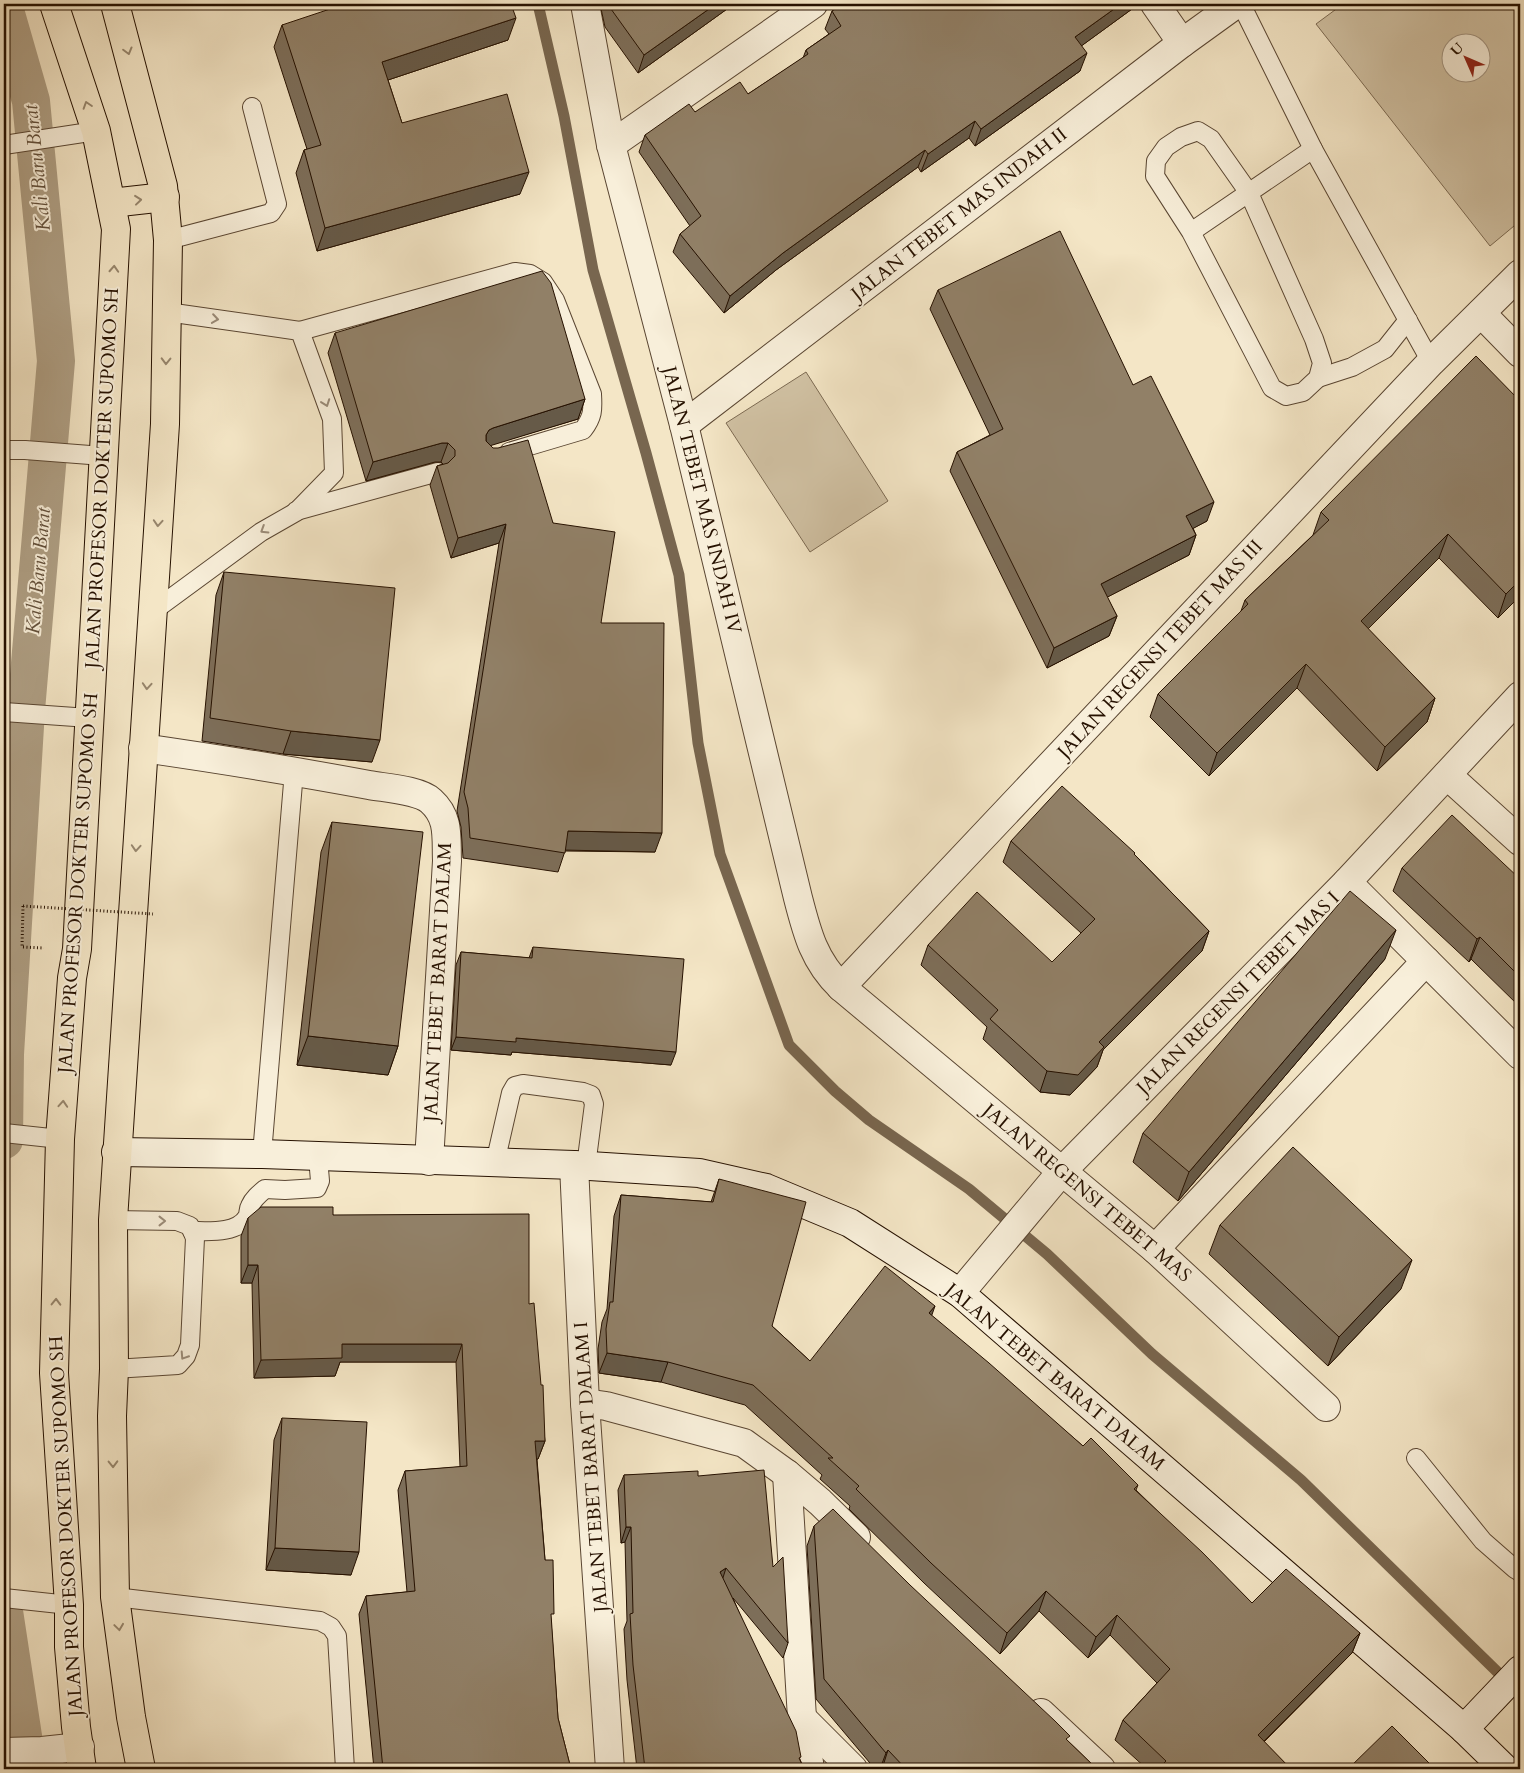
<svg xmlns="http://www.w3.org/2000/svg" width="1524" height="1773" font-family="Cardo,serif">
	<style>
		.green { fill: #d1c2a4; stroke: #7c6a52; fill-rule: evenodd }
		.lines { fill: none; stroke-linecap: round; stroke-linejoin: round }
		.stream { stroke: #78664f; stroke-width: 11 }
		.canal { stroke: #ae9e83; stroke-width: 38 }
		.lane-casing { stroke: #5a4632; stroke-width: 20 }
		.street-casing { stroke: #5a4632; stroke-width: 30 }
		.secondary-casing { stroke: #261100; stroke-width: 30 }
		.primary-casing { stroke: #261100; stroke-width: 30 }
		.path { stroke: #261100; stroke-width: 3; stroke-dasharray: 1 2.5; stroke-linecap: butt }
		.lane { stroke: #f8efda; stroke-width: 18 }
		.street { stroke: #f8efda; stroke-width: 28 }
		.secondary { stroke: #f8efda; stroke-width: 28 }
		.primary { stroke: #f4e6c6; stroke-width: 28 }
		.path-bridge { stroke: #261100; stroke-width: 3; stroke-dasharray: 1 2.5; stroke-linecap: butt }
		.wall { fill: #7d6e59; stroke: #261100 }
		.shaded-wall { fill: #665a48; stroke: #261100 }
		.building { fill: #918067; stroke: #261100 }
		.oneway { stroke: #97866d }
		.oneway2 { stroke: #9a8b78 }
		.labels { text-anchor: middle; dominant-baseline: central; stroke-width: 4; stroke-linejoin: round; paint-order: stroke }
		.street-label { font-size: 19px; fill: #261100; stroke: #f8efda }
		.water-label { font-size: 20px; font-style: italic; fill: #63503b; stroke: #f8efda }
	</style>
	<rect width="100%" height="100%" fill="#f4e6c6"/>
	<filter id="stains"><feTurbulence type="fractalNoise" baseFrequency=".004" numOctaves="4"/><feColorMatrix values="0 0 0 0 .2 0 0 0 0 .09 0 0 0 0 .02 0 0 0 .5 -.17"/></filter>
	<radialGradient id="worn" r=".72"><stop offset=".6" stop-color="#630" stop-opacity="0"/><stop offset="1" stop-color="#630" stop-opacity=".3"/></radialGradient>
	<!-- green -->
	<g class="green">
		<path d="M1343,4H1520V221L1490,246L1316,24ZM1452,42H1482V72H1452Z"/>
		<path d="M806,372L888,501L810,552L726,423Z"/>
	</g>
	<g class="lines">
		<!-- stream -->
		<path class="stream" d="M538,4L564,116L593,270L646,453L679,575L698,743L720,854L789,1045L835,1091L869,1120L969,1189L1047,1254L1152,1354L1301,1480L1520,1694"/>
		<!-- canal -->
		<g class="canal">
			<path d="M4,7L31,101L56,361L26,710L5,1054L4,1140"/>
			<path d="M4,1611L28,1769"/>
		</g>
		<defs>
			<g id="lane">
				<path d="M1241,4L1313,149L1431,362"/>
				<path d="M4,145L96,131"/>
				<path d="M1191,232L1272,388L1286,396L1303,392L1318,378L1322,363L1314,339L1249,193L1211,139L1198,131L1181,137L1166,147L1156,161L1155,176L1191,232L1313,149"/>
				<path d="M168,240L271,213L277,204L252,107"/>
				<path d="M300,331L515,272L530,274L543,282L555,300L592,394C593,410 593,417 583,430L509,452"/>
				<path d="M1318,378L1352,367L1385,349L1408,320"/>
				<path d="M4,450H25L103,456"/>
				<path d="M296,511L438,472"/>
				<path d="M152,612L261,532L296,512L334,473L332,419L300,331L167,312"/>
				<path d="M4,712L89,718"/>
				<path d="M4,1133L60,1139"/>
				<path d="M262,1154L294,771"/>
				<path d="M495,1163L511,1093L515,1086L523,1084L583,1092L591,1095L594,1104L586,1166"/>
				<path d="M113,1220L177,1221L190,1226L195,1238L190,1345L186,1356L178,1365L114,1369"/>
				<path d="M192,1231C208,1231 237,1234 247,1217C249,1214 248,1209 250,1206C253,1199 259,1194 265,1189L285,1190L317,1188L320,1181L318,1157"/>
				<path d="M1416,1458L1483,1541L1515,1569L1520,1572"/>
				<path d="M115,1597L320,1621L331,1627L337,1636L345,1769"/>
				<path d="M4,1598L69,1605"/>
			</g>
			<g id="street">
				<path d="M585,4L611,145L684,425L798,898C807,933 814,961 841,987L1155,1249L1326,1407"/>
				<path d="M1155,4L1182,43"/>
				<path d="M611,145L813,4"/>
				<path d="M1481,313L1520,353"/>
				<path d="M684,425L1182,43L1236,4"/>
				<path d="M143,748C219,759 294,771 369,785C385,788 419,790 431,801C450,818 446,838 447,861L429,1161"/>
				<path d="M1447,775L1520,841"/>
				<path d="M1347,882L1520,1055"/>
				<path d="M841,987L1431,362L1520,274"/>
				<path d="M574,1165L585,1403L610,1769"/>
				<path d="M1155,1249L1426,961"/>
				<path d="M960,1293L1062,1171L1347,882L1520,696"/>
				<path d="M585,1403L606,1406L744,1443L787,1474L820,1502L856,1537"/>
				<path d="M787,1474L802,1718L810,1769"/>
				<path d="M1041,1713L1101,1769"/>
				<path d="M802,1718L853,1769"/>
				<path d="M4,1752L42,1751L80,1747"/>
			</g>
			<g id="secondary">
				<path d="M116,1152L262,1154L574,1165L699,1173L766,1188L850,1223L960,1293L1464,1729L1505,1769"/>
				<path d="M1464,1729L1520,1670"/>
			</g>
			<g id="primary">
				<path d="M54,4L96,131L116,229L77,949L72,978L60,1139L54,1373L69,1605V1647L76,1727L82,1769"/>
				<path d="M115,4L163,186L168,240L165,424L113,1220L114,1369L112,1416L115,1597L131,1717L141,1769"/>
				<path d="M111,203L165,197"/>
			</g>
		</defs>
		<!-- lane casing -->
		<use href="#lane" class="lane-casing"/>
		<!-- street casing -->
		<use href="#street" class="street-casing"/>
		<!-- secondary casing -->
		<use href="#secondary" class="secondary-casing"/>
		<!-- primary casing -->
		<use href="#primary" class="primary-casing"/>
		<!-- path -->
		<path class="path" d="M23,906L22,947L44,948"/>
		<!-- lane -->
		<use href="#lane" class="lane"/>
		<!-- street -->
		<use href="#street" class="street"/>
		<!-- secondary -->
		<use href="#secondary" class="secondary"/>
		<!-- primary -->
		<use href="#primary" class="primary"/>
		<!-- path-bridge -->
		<path class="path-bridge" d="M23,906L153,914"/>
	</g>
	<!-- wall -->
	<g class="wall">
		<path d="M600,4H734L638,73L605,27Z"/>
		<path d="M1132,9L1081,46L1080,71L975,146L969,138L921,172L918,167L776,270L724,313L673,252L680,234L690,226L639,152L645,135L695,112L748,94L803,58L806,50L829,34L825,29L832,11Z"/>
		<path d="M282,25L508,40L388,80L402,123L520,194L317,251L296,173L304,150L307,149L274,47Z"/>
		<path d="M938,290L1133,385L1207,521L1193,528L1196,535L1189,555L1107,597L1117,616L1109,636L1047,668L950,471L957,452L990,435L930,309Z"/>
		<path d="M335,333L585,399L578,419L490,445L553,523L601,623L655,852L565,851L558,872L463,858L461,827L457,811L499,543L451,558L430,485L437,466L443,464L441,462H435L366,481L328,353Z"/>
		<path d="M1520,401V596L1498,618L1439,558L1368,629L1435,698L1427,722L1377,771L1297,688L1209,776L1150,717L1158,694L1241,611L1245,600L1313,535L1321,512Z"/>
		<path d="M224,572L372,762L283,754L202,741L216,595Z"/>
		<path d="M332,822L398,1046L388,1075L297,1065L321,852Z"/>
		<path d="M1011,841L1135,855L1209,931L1202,951L1103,1050L1097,1067L1070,1095L1040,1092L983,1039L987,1027L921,965L928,945L1052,962L1081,933L1003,862Z"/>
		<path d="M1402,868L1520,879V1007L1471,959L1469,962L1393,891Z"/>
		<path d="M533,947L671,1065L512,1052L511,1055L451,1050L456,965L461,952L529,958Z"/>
		<path d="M1385,959L1178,1201L1133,1162L1143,1133Z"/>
		<path d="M719,1179L772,1326L810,1361L931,1316L1083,1446L1138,1485L1136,1490L1252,1603L1360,1633L1352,1653L1264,1742L1291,1769H1147L1115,1740L1123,1720L1157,1683L1110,1635L1088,1658L1039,1611L1000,1654L924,1583L849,1509L850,1506L820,1479L822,1475L745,1405L661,1382L599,1373L598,1349L602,1322L607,1309L614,1216L621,1195L711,1202Z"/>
		<path d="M333,1215L529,1304L545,1441L538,1459H537L545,1560L551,1621L558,1718L571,1769H374L359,1614L366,1596L407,1592L398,1490L405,1471L460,1467L456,1362H340L335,1376L254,1378L252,1283H241V1236L248,1218Z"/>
		<path d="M1220,1225L1401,1289L1328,1366L1209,1254Z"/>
		<path d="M282,1418L351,1575L266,1570L274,1440Z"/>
		<path d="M624,1475L698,1476L773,1567L788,1643L783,1658L733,1598L804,1769H637L627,1680L624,1629L627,1621L625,1542L621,1543L618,1490Z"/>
		<path d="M814,1526L1068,1741L1097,1769H875L816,1699L807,1546Z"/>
	</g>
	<!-- shaded-wall -->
	<g class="shaded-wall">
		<path d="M716,4H734L638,73L644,55Z"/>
		<path d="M1121,4H1134L1132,9L1069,55L1075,37Z"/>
		<path d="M516,18L508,40L373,85L382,62Z"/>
		<path d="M1087,53L1080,71L975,146L981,129Z"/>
		<path d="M975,121L969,138L921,172L928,154Z"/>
		<path d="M925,150L918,167L776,270L724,313L730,296L783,253Z"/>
		<path d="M529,172L520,194L317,251L325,228Z"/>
		<path d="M585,399L578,419L486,447V435L489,430L493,428Z"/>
		<path d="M442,443H448L441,462H435L366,481L373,462Z"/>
		<path d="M1214,502L1207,521L1179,536L1186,516Z"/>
		<path d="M506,524L499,543L451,558L458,538Z"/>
		<path d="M1448,534L1439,558L1352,645L1361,621Z"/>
		<path d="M1196,535L1189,555L1094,604L1101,584Z"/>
		<path d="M1520,580V596L1498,618L1506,594Z"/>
		<path d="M1117,616L1109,636L1047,668L1054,648Z"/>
		<path d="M1306,664L1297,688L1209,776L1217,753Z"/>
		<path d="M1435,698L1427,722L1377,771L1385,747Z"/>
		<path d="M291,731L380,740L372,762L283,754Z"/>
		<path d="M568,831L662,833L655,852L562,850Z"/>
		<path d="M1396,930L1385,959L1178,1201L1189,1172Z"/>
		<path d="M1209,931L1202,951L1103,1050L1097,1067L1070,1095L1040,1092L1047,1071L1099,1042Z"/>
		<path d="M1480,937L1471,959L1469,962L1477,939Z"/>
		<path d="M308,1036L398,1046L388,1075L297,1065Z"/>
		<path d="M456,1037L516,1038L676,1052L671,1065L512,1052L511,1055L451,1050Z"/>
		<path d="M1412,1260L1401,1289L1328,1366L1339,1337Z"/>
		<path d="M248,1265H258L252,1283H241Z"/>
		<path d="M935,1306L928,1326L929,1313Z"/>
		<path d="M342,1344H462L456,1362H340L335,1376L254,1378L261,1360Z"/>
		<path d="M607,1353L668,1362L661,1382L599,1373Z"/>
		<path d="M535,1441H545L538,1459H528Z"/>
		<path d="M626,1527H631L625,1542L621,1543Z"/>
		<path d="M275,1548L359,1552L351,1575L266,1570Z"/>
		<path d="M726,1568L721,1584L720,1572Z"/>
		<path d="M1046,1591L1039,1611L1000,1654L1007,1633Z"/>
		<path d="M1117,1615L1110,1635L1088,1658L1096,1637Z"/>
		<path d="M1360,1633L1352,1653L1250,1755L1258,1735Z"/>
		<path d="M888,1750L882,1769H880L886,1753Z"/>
	</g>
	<!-- building -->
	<g class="building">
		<path d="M345,4H511L516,18L382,62L402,123L507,94L529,172L325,228L304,150L321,145L282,25Z"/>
		<path d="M610,4H716L644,55L611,9Z"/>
		<path d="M843,4H1121L1075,37L1087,53L981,129L975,121L928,154L925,150L783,253L730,296L680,234L701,216L645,135L689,104L695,112L740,82L748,94L808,54L806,50L841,26L832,11Z"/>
		<path d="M1060,231L1133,385L1151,376L1214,502L1186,516L1196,535L1101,584L1117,616L1054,648L957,452L1003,429L938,290Z"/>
		<path d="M542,271L551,283L585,399L493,428L489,430L486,435V441L493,448H498L528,440L553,523L615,532L601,623H664L662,833L568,831L565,853L470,838L468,808L464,792L506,524L458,538L437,466L448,463L455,456V450L448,443H442L373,462L335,333Z"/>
		<path d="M1476,356L1520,401V580L1506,594L1448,534L1361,621L1435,698L1385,747L1306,664L1217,753L1158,694L1248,604L1245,600L1329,520L1321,512Z"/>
		<path d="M224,572L395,588L380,740L291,731L210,718Z"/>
		<path d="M1062,786L1135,853L1134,854L1209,931L1099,1042L1104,1047L1078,1075L1047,1071L990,1019L998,1010L928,945L977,892L1052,962L1095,919L1011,841Z"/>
		<path d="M1452,815L1520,879V977L1480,937L1477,939L1402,868Z"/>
		<path d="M332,822L423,832L398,1046L308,1036Z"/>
		<path d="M1350,891L1396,930L1189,1172L1143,1133Z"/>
		<path d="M533,947L684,959L676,1052L516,1038V1042L456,1037L461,952L532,958Z"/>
		<path d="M1293,1147L1412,1260L1339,1337L1220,1225Z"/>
		<path d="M719,1179L806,1202L772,1326L810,1361L885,1266L935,1306L929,1313L989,1363L1083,1446L1091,1438L1138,1485L1134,1489L1202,1552L1252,1603L1286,1569L1360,1633L1258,1735L1291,1769H1158L1166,1761L1123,1720L1170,1669L1117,1615L1096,1637L1046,1591L1007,1633L931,1563L856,1489L859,1486L828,1458H833L753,1385L668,1362L607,1353L606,1329L610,1302H613L621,1195L713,1202Z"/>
		<path d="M261,1207H333V1215L529,1214V1304L534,1303L541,1385H543L545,1441H535L545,1560H553L554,1614H551L558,1718L571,1769H383L366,1596L415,1591L405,1471L467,1466L462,1344H342V1358L261,1360L258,1265H248V1218Z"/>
		<path d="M282,1418L367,1422L359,1552L275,1548Z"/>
		<path d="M764,1470L773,1567L783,1557L788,1643L726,1568L720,1572L796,1731L801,1757L799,1758L804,1769H645L633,1665L630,1614L633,1613L631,1527H626L624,1475L698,1471V1476Z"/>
		<path d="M833,1509L910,1585L1055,1721L1070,1736L1066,1739L1097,1769H906L888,1750L886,1753L824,1679L814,1526Z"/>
		<path d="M1392,1726L1435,1769H1348Z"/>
	</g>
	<!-- one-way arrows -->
	<defs><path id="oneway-chevron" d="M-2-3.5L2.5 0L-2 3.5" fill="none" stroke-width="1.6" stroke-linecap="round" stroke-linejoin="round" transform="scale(1.25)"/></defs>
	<g class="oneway">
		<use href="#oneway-chevron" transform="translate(128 51) rotate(75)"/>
		<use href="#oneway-chevron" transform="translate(87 105) rotate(-108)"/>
		<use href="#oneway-chevron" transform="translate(138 200) rotate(-6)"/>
		<use href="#oneway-chevron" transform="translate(114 269) rotate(-87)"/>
		<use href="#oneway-chevron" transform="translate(166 361) rotate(91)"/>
		<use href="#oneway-chevron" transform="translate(158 523) rotate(94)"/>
		<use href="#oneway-chevron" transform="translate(147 686) rotate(94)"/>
		<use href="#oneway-chevron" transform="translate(136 848) rotate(94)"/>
		<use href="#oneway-chevron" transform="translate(63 1104) rotate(-86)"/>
		<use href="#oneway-chevron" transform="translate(56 1302) rotate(-89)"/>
		<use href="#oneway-chevron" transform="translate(113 1464) rotate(89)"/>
		<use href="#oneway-chevron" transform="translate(119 1627) rotate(82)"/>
	</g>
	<g class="oneway2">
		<use href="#oneway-chevron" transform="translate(215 319) rotate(8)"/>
		<use href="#oneway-chevron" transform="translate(326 403) rotate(70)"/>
		<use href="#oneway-chevron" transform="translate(264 530) rotate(148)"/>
		<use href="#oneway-chevron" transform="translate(162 1221)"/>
		<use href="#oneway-chevron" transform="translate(184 1356) rotate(123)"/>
	</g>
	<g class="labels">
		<!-- street labels -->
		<g class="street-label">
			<text transform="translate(959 214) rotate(-38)">JALAN TEBET MAS INDAH II</text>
			<text transform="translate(102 478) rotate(-87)">JALAN PROFESOR DOKTER SUPOMO SH</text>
			<text transform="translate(702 500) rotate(76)">JALAN TEBET MAS INDAH IV</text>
			<text transform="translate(1160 649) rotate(-47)">JALAN REGENSI TEBET MAS III</text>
			<text transform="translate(78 883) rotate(-86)">JALAN PROFESOR DOKTER SUPOMO SH</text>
			<text transform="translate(438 982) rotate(-87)">JALAN TEBET BARAT DALAM</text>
			<text transform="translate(1238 993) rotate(-45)">JALAN REGENSI TEBET MAS I</text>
			<text transform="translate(1087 1193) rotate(40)">JALAN REGENSI TEBET MAS</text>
			<text transform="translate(1055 1377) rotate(40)">JALAN TEBET BARAT DALAM</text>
			<text transform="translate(591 1467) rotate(-94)">JALAN TEBET BARAT DALAM I</text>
			<text transform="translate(66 1526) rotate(-93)">JALAN PROFESOR DOKTER SUPOMO SH</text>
		</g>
		<!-- water labels -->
		<g class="water-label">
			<text transform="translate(37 168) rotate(-96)">Kali Baru Barat</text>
			<text transform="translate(38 571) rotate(-85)">Kali Baru Barat</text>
		</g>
	</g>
	<!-- margin -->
	<rect width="1524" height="1773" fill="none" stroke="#f4e6c6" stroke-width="20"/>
	<rect x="5" y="5" width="1514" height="1763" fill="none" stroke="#261100" stroke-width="2.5"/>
	<rect x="10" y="10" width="1504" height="1753" fill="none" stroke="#261100"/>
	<!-- north arrow -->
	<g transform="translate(1466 58) rotate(315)"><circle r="24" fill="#f8efda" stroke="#a49683"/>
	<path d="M0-4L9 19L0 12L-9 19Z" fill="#8f2418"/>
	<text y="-8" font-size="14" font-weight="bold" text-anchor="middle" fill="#261100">U</text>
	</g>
	<rect width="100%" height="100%" filter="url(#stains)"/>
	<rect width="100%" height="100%" fill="url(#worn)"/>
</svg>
